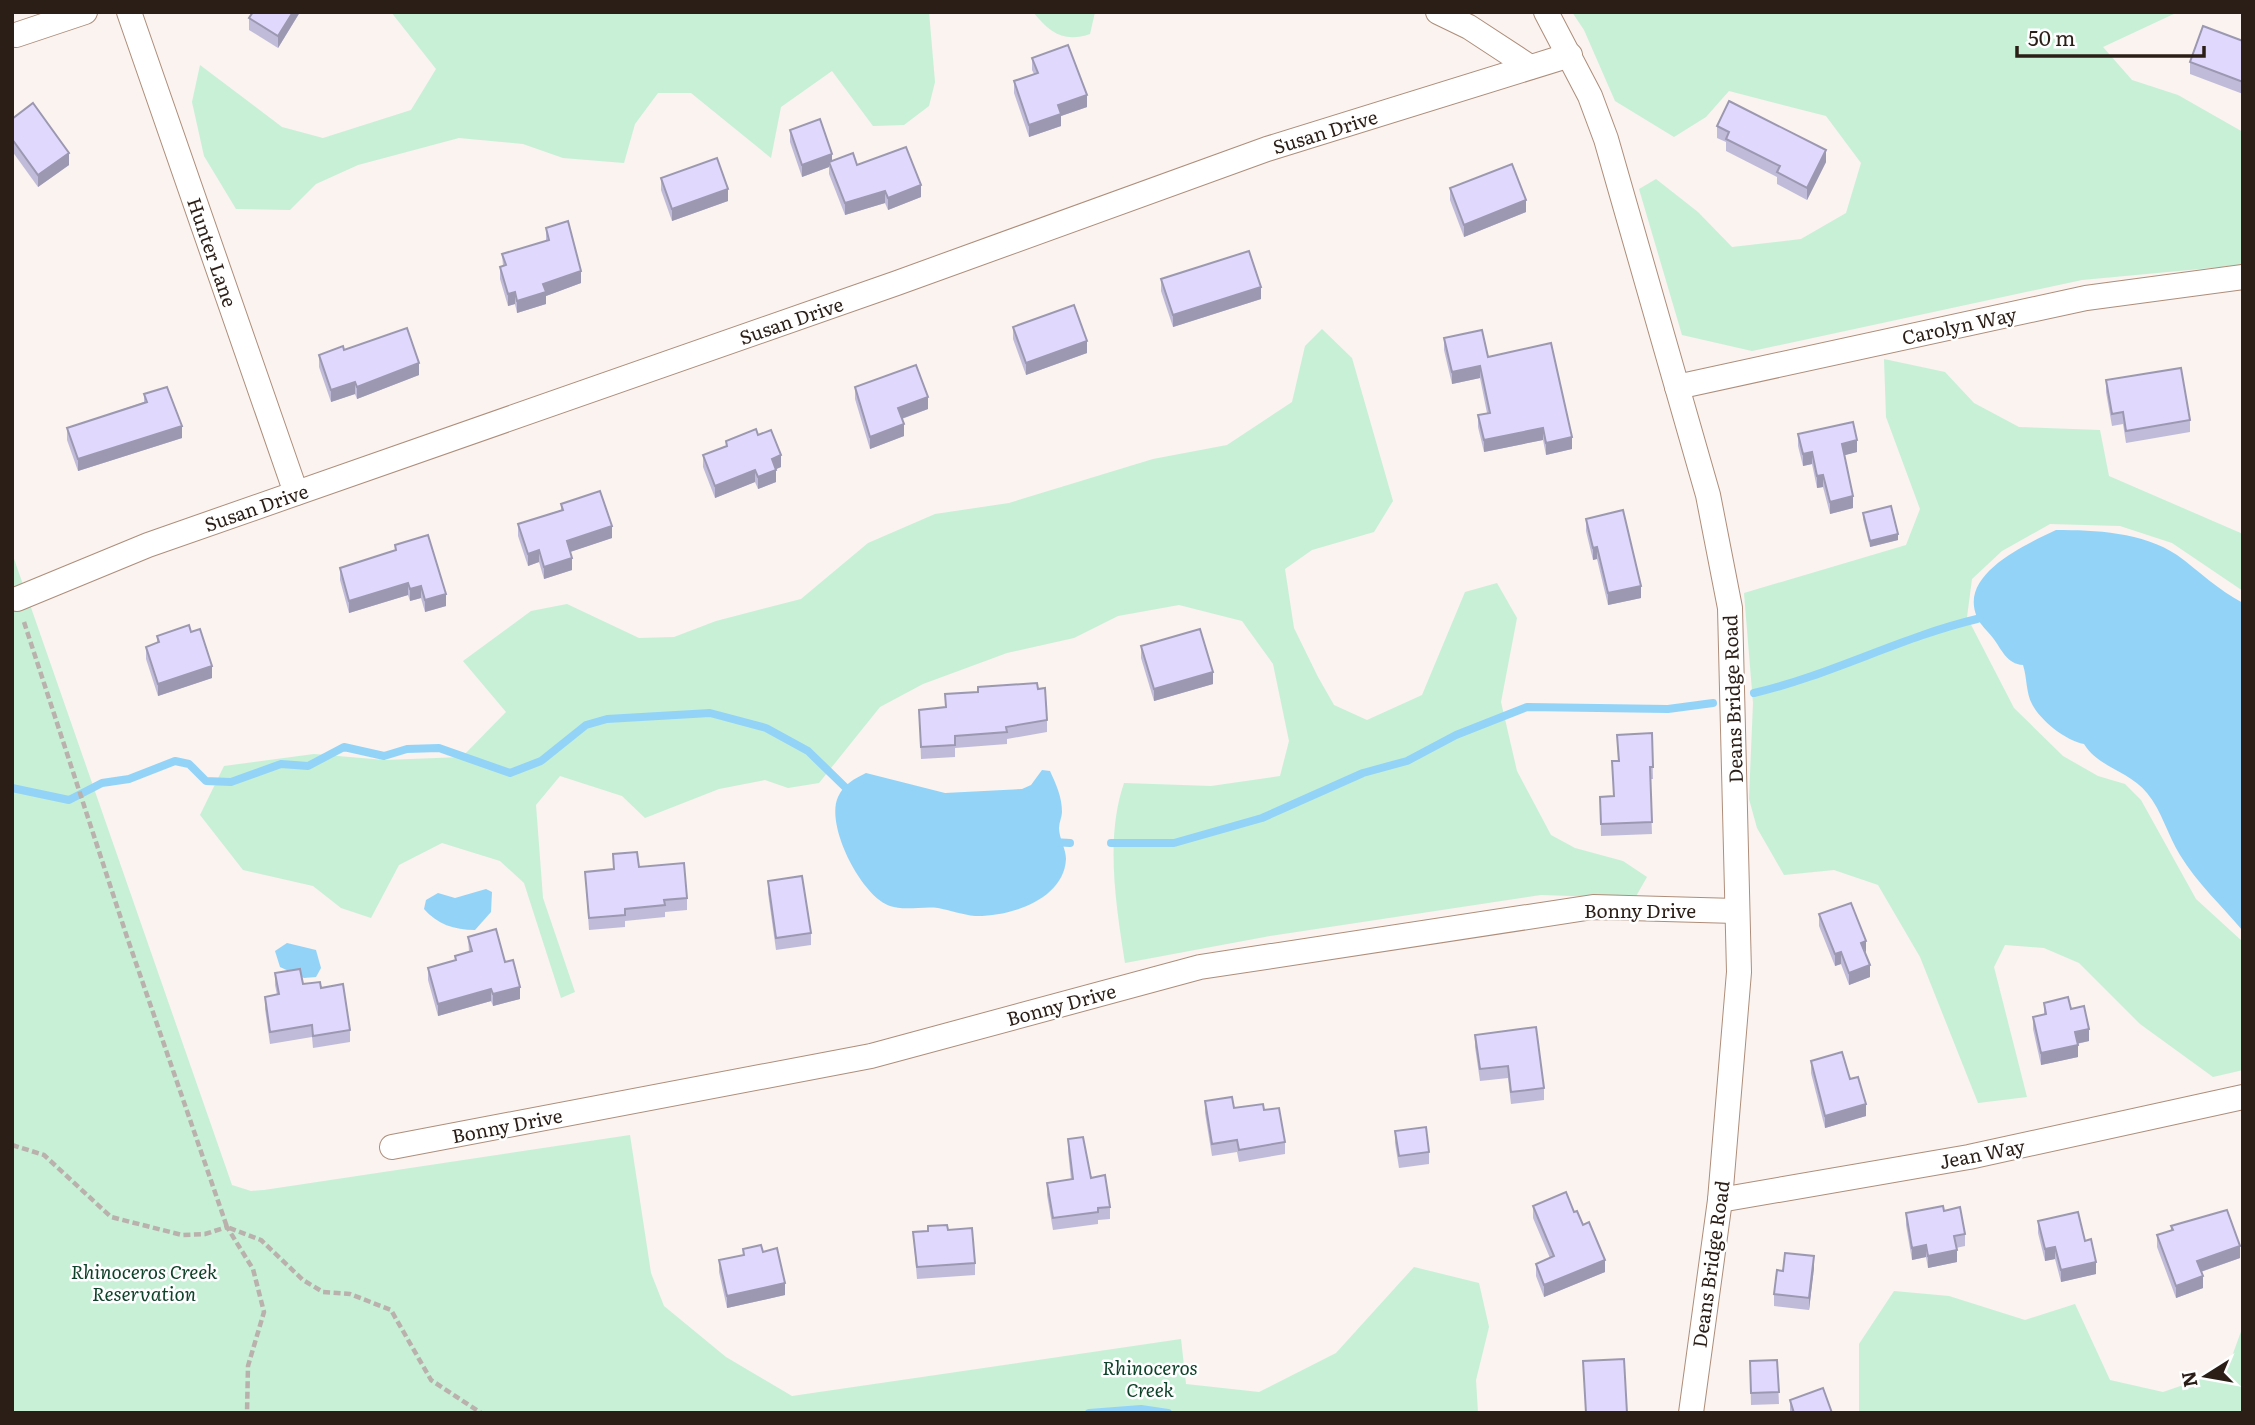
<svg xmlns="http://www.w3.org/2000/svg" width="2255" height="1425" font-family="Literata,serif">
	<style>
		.green { fill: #c7f0d7 }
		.water { fill: #93d3f8 }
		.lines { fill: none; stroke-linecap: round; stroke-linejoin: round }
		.stream { stroke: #93d3f8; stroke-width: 8 }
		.minor-casing { stroke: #ae8d7a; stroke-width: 26 }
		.path { stroke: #bab1ac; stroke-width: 4.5; stroke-dasharray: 7 3.5; stroke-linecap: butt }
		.minor { stroke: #fff; stroke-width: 24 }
		.wall { fill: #c1bbda }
		.shaded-wall { fill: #9d98b1 }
		.building { fill: #e0d9fd; stroke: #9d98b1; stroke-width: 2 }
		.labels { text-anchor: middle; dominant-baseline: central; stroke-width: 5; stroke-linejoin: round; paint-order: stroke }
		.street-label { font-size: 19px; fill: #2b1e16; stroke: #fff }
		.park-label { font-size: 19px; font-style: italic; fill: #0f422a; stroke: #fff }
	</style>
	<rect width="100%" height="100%" fill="#faf3ef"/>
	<!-- green -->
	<g class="green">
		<path d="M391,12H929L935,82L929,106L904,125L873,126L832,71L781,107L771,158L691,93H658L635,124L624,163L563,158L523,144L459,138L358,165L316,184L290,210L236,209L204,156L192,102L200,65L282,127L323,138L411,110L436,69Z"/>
		<path d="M1033,12H1095L1090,34C1064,43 1050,33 1033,12Z"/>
		<path d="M1572,12H2178L2103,47L2132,80L2178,95L2243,132V265L2082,280L1752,351L1682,335L1639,189L1656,179L1698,212L1732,247L1801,239L1846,213L1861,163L1826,116L1729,91L1706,117L1674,137L1615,101L1584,30Z"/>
		<path d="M1322,329L1352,358L1393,501L1374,532L1312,550L1285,569L1294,628L1318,677L1334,705L1367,720L1422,695L1465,592L1497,583L1517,618L1501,702L1517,771L1551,835L1575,848L1623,861L1647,877L1635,898L1541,895L1270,936L1125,963C1116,906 1105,838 1124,783L1211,786L1280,776L1289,741L1273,664L1242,621L1179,605L1118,616L1074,638L1007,653L923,684L880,707L819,783L788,788L765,780L719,789L645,818L622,796L560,776L536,805L543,898L575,992L561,998L524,883L500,861L442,843L399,865L371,918L341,908L313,886L243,870L200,815L224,766L314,754L385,760L462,757L506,712L463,661L531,611L567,604L639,638L674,637L716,621L801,599L868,543L935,514L1009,503L1153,459L1227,445L1292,402L1305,346Z"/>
		<path d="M1884,359L1945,372L1974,403L2019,427L2100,430L2109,476L2243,534V591L2172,543L2120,526L2050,524L2002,551L1972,579L1967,617L2014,708L2063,756L2098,776L2125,784L2141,800L2196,899L2243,942V1070L2213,1077L2140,1024L2079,963L2044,948L2005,945L1994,967L2027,1097L1978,1103L1920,957L1878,885L1834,870L1784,875L1757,828L1749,799L1753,703L1744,593L1906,545L1920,509L1886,417Z"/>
		<path d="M12,553L232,1185L251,1191L264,1190L630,1135L651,1273L664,1306L726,1357L792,1396L1181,1339L1186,1384L1259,1392L1336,1353L1414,1267L1479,1283L1489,1327L1476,1380L1478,1413H12Z"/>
		<path d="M1894,1291L1949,1296L2025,1320L2075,1304L2110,1380L2163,1392L2227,1370L2243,1326V1413H1859V1344Z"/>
	</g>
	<!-- water -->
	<g class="water">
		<path d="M2056,530C2095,530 2143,532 2177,555C2199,571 2218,590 2243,603V931C2222,906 2197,883 2180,855C2168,836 2162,811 2147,793C2128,770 2099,768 2084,744C2066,741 2040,720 2032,704C2026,693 2027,677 2023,665C2007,664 2002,650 1993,638C1988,631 1980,625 1977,617C1958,574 2027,544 2056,530Z"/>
		<path d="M1042,770L1050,771C1056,784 1062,797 1062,812C1062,817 1059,822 1059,828C1059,838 1066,849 1066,859C1064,900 1009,917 975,916C963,915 950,910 938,908C923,906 904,911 890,906C861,896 825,825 838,797C844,784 854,779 866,773L945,793L1022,789L1031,785Z"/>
		<path d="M486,889L492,892L491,912L475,930C454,930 437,924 424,909L426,900L438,893L455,898Z"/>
		<path d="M287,943L316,950L321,968L316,977L304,978L280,967L275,951Z"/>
	</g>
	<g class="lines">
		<!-- stream -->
		<g class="stream">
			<path d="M1754,693C1831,675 1901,637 1977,619"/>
			<path d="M12,788L69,800L102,783L129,779L175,761L189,764L206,781L231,782L281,764L308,766L344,747L384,756L407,749L439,748L510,773L541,761L586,725L607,719L710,713L766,728L808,751L845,787L855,790"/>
			<path d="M1053,842L1070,843"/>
			<path d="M1111,843H1174L1262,818L1363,773L1407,761L1456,735L1527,707L1668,709L1713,703"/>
			<path d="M1089,1413L1141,1409L1168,1413"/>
		</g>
		<defs>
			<g id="minor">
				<path d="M129,12L296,493"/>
				<path d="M1438,12L1469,27L1530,67"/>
				<path d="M1546,12L1590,96L1606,139L1708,495L1730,608L1739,972L1720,1200L1691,1413"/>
				<path d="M16,35L85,12"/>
				<path d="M1677,387L2086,298L2243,277"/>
				<path d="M17,599L148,545L897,283L1267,149L1570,55"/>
				<path d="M392,1147L871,1056L1200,967L1593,907L1736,911"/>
				<path d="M1720,1200L1969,1157L2243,1097"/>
			</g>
		</defs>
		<!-- minor casing -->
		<use href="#minor" class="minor-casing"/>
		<!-- path -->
		<g class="path">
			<path d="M24,622L127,937L227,1227L261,1240L303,1280L323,1292L350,1294L391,1310L431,1380L481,1413"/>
			<path d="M12,1145L44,1155L111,1217L182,1235L205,1234L227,1227L253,1269L264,1312L248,1366L247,1413"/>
		</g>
		<!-- minor -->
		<use href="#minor" class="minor"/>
	</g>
	<!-- wall -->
	<g class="wall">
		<path d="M253,12H300L278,48L249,30V18Z"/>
		<path d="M2243,41V94L2190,74V62Z"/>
		<path d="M1032,58L1087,107L1061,116V126L1029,137L1014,93V81L1034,74L1032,70Z"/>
		<path d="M12,119L69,165L38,187L12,151Z"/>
		<path d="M1717,126L1826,162L1807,200L1777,184V177L1726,151V142L1717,138Z"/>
		<path d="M790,130L832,160L857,165L921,197L888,210L885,203L845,215L829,174V167L802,177L790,142Z"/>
		<path d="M661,178L728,201L672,221L661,190Z"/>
		<path d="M1450,188L1526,212L1464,237L1450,200Z"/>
		<path d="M546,228L581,283L546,296V304L517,313L515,304L508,306L500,279V267L503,266L502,254L546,241Z"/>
		<path d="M1161,279L1261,299L1173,327L1161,291Z"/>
		<path d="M1013,327L1087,353L1026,375L1013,339Z"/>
		<path d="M1444,338L1488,357L1572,449L1546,455L1543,440L1484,452L1478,427V415L1487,413L1480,378L1452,384L1444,350Z"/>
		<path d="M344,350L419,375L357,399L355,394L331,402L319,367V355Z"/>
		<path d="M2106,380L2190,420V432L2126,443L2123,424L2112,426L2106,392Z"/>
		<path d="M855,387L928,409L902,419L904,436L870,449L855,399Z"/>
		<path d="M144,394L182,438L78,471L67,440V428L144,402Z"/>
		<path d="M1798,434L1857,452L1844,455L1853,508L1830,514L1823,487L1817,488L1812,464L1803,466L1798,446Z"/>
		<path d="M758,435L781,467L776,469V482L758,489L755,482L715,498L703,467V455L726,446V441Z"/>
		<path d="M561,504L612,538L570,552L572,570L544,579L539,562L528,566L518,536V524L561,510Z"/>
		<path d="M1863,513L1898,540L1870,547L1863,519Z"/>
		<path d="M1586,519L1641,598L1608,605L1597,559L1593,560L1586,531Z"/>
		<path d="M395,545L446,606L425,612L421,598L410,601L408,595L349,613L340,580V568L395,551Z"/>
		<path d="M191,632L212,678L158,696L146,659V647L157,643V636Z"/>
		<path d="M1141,646L1213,684L1154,701L1141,658Z"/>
		<path d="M1038,689L1047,720V732L1007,739V744L955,748V757L921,759L919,710L945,708V694Z"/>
		<path d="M1652,733L1653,779H1650L1652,834L1601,836L1600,797L1613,796L1618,761L1617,735Z"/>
		<path d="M613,854L639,867L687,898V910L665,912V917L625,921V927L589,930L585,872L613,869Z"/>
		<path d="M768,881L811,933V945L776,950L768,893Z"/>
		<path d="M1819,914L1865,953L1870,977L1849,985L1841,964L1835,966L1819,926Z"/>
		<path d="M468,937L505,962L520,999L493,1006L491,1001L438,1016L428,980V968L455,961V956L469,952Z"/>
		<path d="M275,973L303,984L321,988L350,1030V1042L313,1048L312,1037L270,1044L265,1009V997L277,995L275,985Z"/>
		<path d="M2044,1003L2071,1009L2089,1041L2077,1044L2078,1057L2041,1065L2033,1029V1017L2044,1014Z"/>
		<path d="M1475,1035L1544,1088V1100L1511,1104L1508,1078L1480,1081L1475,1047Z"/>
		<path d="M1811,1061L1850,1079L1866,1116L1825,1128L1811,1073Z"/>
		<path d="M1205,1101L1234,1108L1264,1110L1285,1142V1154L1239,1162L1237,1152L1212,1156L1205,1113Z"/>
		<path d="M1395,1131L1429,1152V1164L1399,1168L1395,1143Z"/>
		<path d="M1068,1139L1110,1207V1219L1098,1220V1224L1053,1230L1047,1195V1183L1071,1180L1068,1151Z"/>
		<path d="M1533,1206L1574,1212L1583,1225L1605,1272L1544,1297L1536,1276V1264L1550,1258L1533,1218Z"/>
		<path d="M1944,1211L1965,1234V1246L1956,1248L1957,1262L1928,1268L1926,1257L1912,1260L1906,1225V1213Z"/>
		<path d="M2038,1221L2085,1241L2096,1274L2061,1282L2055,1259L2045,1261L2038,1233Z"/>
		<path d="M2171,1226L2240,1258L2201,1272L2203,1288L2176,1298L2157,1247V1235L2171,1230Z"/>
		<path d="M913,1232L975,1263V1275L917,1279Z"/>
		<path d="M743,1249L763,1252L785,1295L727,1308L719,1272V1260L743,1255Z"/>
		<path d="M1814,1268L1809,1310L1774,1306V1294L1783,1271Z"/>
		<path d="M1777,1360L1779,1404L1751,1405L1750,1361Z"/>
		<path d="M1790,1400L1832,1413H1790Z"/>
	</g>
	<!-- shaded-wall -->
	<g class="shaded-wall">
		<path d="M293,12H300L278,48V36Z"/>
		<path d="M1087,95V107L1061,116V126L1029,137V125L1058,105Z"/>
		<path d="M1826,150V162L1807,200V188Z"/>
		<path d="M69,153V165L38,187V175Z"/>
		<path d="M832,154V166L829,162V167L802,177V165Z"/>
		<path d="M921,185V197L888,210V198Z"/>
		<path d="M728,189V201L672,221V209Z"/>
		<path d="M885,191V203L845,215V203Z"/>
		<path d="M1526,200V212L1464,237V225Z"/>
		<path d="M581,271V283L546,296V304L517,313V301L543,284Z"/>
		<path d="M1261,287V299L1173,327V315Z"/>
		<path d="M515,292V304L508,306V294Z"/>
		<path d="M1087,341V353L1026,375V363Z"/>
		<path d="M419,363V375L357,399V387Z"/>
		<path d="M1480,366V378L1452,384V372Z"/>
		<path d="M355,382V394L331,402V390Z"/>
		<path d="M928,397V409L898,420V408Z"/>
		<path d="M904,424V436L870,449V437Z"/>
		<path d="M182,426V438L78,471V459Z"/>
		<path d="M1543,428V440L1484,452V440Z"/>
		<path d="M1572,437V449L1546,455V443Z"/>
		<path d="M1857,440V452L1842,456V444Z"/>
		<path d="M1812,452V464L1803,466V454Z"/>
		<path d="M781,455V467L772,471V459Z"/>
		<path d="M755,470V482L715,498V486Z"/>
		<path d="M776,470V482L758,489V477Z"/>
		<path d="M1823,475V487L1817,488V476Z"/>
		<path d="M1853,496V508L1830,514V502Z"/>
		<path d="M612,526V538L567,553V541Z"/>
		<path d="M1898,534V540L1870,547V541Z"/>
		<path d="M1597,547V559L1593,560V548Z"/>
		<path d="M539,550V562L528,566V554Z"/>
		<path d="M572,558V570L544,579V567Z"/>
		<path d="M408,583V595L349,613V601Z"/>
		<path d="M421,586V598L410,601V589Z"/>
		<path d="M1641,586V598L1608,605V593Z"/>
		<path d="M446,594V606L425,612V600Z"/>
		<path d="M212,666V678L158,696V684Z"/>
		<path d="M1213,672V684L1154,701V689Z"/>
		<path d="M1866,941V953L1861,943Z"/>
		<path d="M1841,952V964L1835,966V954Z"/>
		<path d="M1870,965V977L1849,985V973Z"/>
		<path d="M520,987V999L493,1006V994Z"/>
		<path d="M491,989V1001L438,1016V1004Z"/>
		<path d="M2089,1029V1041L2075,1044V1032Z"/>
		<path d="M2078,1045V1057L2041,1065V1053Z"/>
		<path d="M1866,1104V1116L1825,1128V1116Z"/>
		<path d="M1926,1245V1257L1912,1260V1248Z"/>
		<path d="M2240,1246V1258L2197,1273V1261Z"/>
		<path d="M2055,1247V1259L2045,1261V1249Z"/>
		<path d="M1957,1250V1262L1928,1268V1256Z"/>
		<path d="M1814,1256V1268L1809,1310V1298Z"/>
		<path d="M1605,1260V1272L1544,1297V1285Z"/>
		<path d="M2096,1262V1274L2061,1282V1270Z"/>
		<path d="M2203,1276V1288L2176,1298V1286Z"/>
		<path d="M785,1283V1295L727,1308V1296Z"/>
	</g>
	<!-- building -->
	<g class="building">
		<path d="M253,12H293L278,36L249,18Z"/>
		<path d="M2203,26L2243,41V82L2190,62Z"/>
		<path d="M1068,45L1087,95L1058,105L1061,114L1029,125L1014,81L1038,73L1032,58Z"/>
		<path d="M1729,101L1826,150L1807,188L1777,172L1780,166L1726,139L1729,132L1717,126Z"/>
		<path d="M33,103L69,153L38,175L12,139V119Z"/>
		<path d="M820,119L832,154L802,165L790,130Z"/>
		<path d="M906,147L921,185L888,198L885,191L845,203L829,162L853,153L857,165Z"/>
		<path d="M717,158L728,189L672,209L661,178Z"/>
		<path d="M1512,164L1526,200L1464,225L1450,188Z"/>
		<path d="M568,221L581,271L543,284L546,292L517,301L515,292L508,294L500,267L506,265L502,254L549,240L546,228Z"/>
		<path d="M1249,251L1261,287L1173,315L1161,279Z"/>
		<path d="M1074,305L1087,341L1026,363L1013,327Z"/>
		<path d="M407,328L419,363L357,387L355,382L331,390L319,355L343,346L344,350Z"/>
		<path d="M1482,330L1488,357L1551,343L1572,437L1546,443L1543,428L1484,440L1478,415L1490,413L1480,366L1452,372L1444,338Z"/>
		<path d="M916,365L928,397L898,408L904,424L870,437L855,387Z"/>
		<path d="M2181,368L2190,420L2126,431L2123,412L2112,414L2106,380Z"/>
		<path d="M167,387L182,426L78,459L67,428L147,402L144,394Z"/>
		<path d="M1853,422L1857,440L1842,444L1853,496L1830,502L1823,475L1817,476L1812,452L1803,454L1798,434Z"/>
		<path d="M756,429L758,435L771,430L781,455L772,459L776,470L758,477L755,470L715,486L703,455L727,446L726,441Z"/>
		<path d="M600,491L612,526L567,541L572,558L544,567L539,550L528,554L518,524L563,510L561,504Z"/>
		<path d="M1891,506L1898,534L1870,541L1863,513Z"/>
		<path d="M1623,510L1641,586L1608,593L1597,547L1593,548L1586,519Z"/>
		<path d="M428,535L446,594L425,600L421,586L410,589L408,583L349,601L340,568L396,550L395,545Z"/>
		<path d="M189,625L191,632L200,629L212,666L158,684L146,647L159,642L157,636Z"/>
		<path d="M1200,629L1213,672L1154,689L1141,646Z"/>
		<path d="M1037,683L1038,689L1045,688L1047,720L1006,727L1007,732L955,736V745L921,747L919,710L946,707L945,694L978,692V687Z"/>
		<path d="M1652,733L1653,767H1650L1652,822L1601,824L1600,797L1614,796L1612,761H1619L1617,735Z"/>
		<path d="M637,852L639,867L684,863L687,898L664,900L665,905L625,909V915L589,918L585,872L614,869L613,854Z"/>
		<path d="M802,876L811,933L776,938L768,881Z"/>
		<path d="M1851,903L1866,941L1861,943L1870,965L1849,973L1841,952L1835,954L1819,914Z"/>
		<path d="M496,929L505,962L513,960L520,987L493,994L491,989L438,1004L428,968L456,960L455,956L472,951L468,937Z"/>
		<path d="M300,969L303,984L320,982L321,988L343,984L350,1030L313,1036L312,1025L270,1032L265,997L279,994L275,973Z"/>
		<path d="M2068,997L2071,1009L2084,1006L2089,1029L2075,1032L2078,1045L2041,1053L2033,1017L2046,1014L2044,1003Z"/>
		<path d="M1536,1027L1544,1088L1511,1092L1508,1066L1480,1069L1475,1035Z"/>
		<path d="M1842,1052L1850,1079L1858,1077L1866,1104L1825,1116L1811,1061Z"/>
		<path d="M1232,1097L1234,1108L1263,1104L1264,1110L1279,1108L1285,1142L1239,1150L1237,1140L1212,1144L1205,1101Z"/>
		<path d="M1426,1127L1429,1152L1399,1156L1395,1131Z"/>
		<path d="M1083,1137L1091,1178L1105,1175L1110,1207L1098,1208V1212L1053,1218L1047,1183L1073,1179L1068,1139Z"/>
		<path d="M1566,1192L1574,1212L1577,1211L1583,1225L1589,1222L1605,1260L1544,1285L1536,1264L1554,1256L1533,1206Z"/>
		<path d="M1943,1206L1944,1211L1960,1207L1965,1234L1954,1236L1957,1250L1928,1256L1926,1245L1912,1248L1906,1213Z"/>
		<path d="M2227,1210L2240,1246L2197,1261L2203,1276L2176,1286L2157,1235L2173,1230L2171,1226Z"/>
		<path d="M2078,1212L2085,1241L2091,1239L2096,1262L2061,1270L2055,1247L2045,1249L2038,1221Z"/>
		<path d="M947,1225L948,1230L972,1228L975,1263L917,1267L913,1232L928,1231V1226Z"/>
		<path d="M761,1245L763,1252L777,1248L785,1283L727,1296L719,1260L744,1255L743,1249Z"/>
		<path d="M1785,1253L1814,1256L1809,1298L1774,1294L1777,1270L1783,1271Z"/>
		<path d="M1624,1359L1627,1413H1586L1583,1361Z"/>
		<path d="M1777,1360L1779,1392L1751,1393L1750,1361Z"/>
		<path d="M1823,1388L1832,1413H1794L1790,1400Z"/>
	</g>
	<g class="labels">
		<!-- street labels -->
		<g class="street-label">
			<text transform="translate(1325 131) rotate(-17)">Susan Drive</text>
			<text transform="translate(213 252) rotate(71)">Hunter Lane</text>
			<text transform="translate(791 320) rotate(-19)">Susan Drive</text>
			<text transform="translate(1959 325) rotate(-12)">Carolyn Way</text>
			<text transform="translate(256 507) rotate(-19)">Susan Drive</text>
			<text transform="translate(1732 699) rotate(-92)">Deans Bridge Road</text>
			<text x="1640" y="910">Bonny Drive</text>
			<text transform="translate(1061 1004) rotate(-15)">Bonny Drive</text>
			<text transform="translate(507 1125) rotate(-11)">Bonny Drive</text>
			<text transform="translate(1982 1153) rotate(-11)">Jean Way</text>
			<text transform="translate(1710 1264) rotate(-82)">Deans Bridge Road</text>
		</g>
		<!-- park labels -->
		<g class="park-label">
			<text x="144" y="1271">Rhinoceros Creek<tspan x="144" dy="22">Reservation</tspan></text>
			<text x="1150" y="1367">Rhinoceros<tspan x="1150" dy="22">Creek</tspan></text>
		</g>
	</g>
	<!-- border -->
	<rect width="2255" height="1425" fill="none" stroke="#2b1e16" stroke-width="28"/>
	<!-- north arrow -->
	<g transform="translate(2206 1376) rotate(259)" stroke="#ffffff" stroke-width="5" paint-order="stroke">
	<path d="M0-5L12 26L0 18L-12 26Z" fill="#2b1e16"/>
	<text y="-10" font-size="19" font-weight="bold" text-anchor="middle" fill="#2b1e16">N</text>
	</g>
	<!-- scale -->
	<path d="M2017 46v10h187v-10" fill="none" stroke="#2b1e16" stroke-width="3.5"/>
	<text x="2028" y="46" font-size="21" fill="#2b1e16" stroke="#ffffff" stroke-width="5" paint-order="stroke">50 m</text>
</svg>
